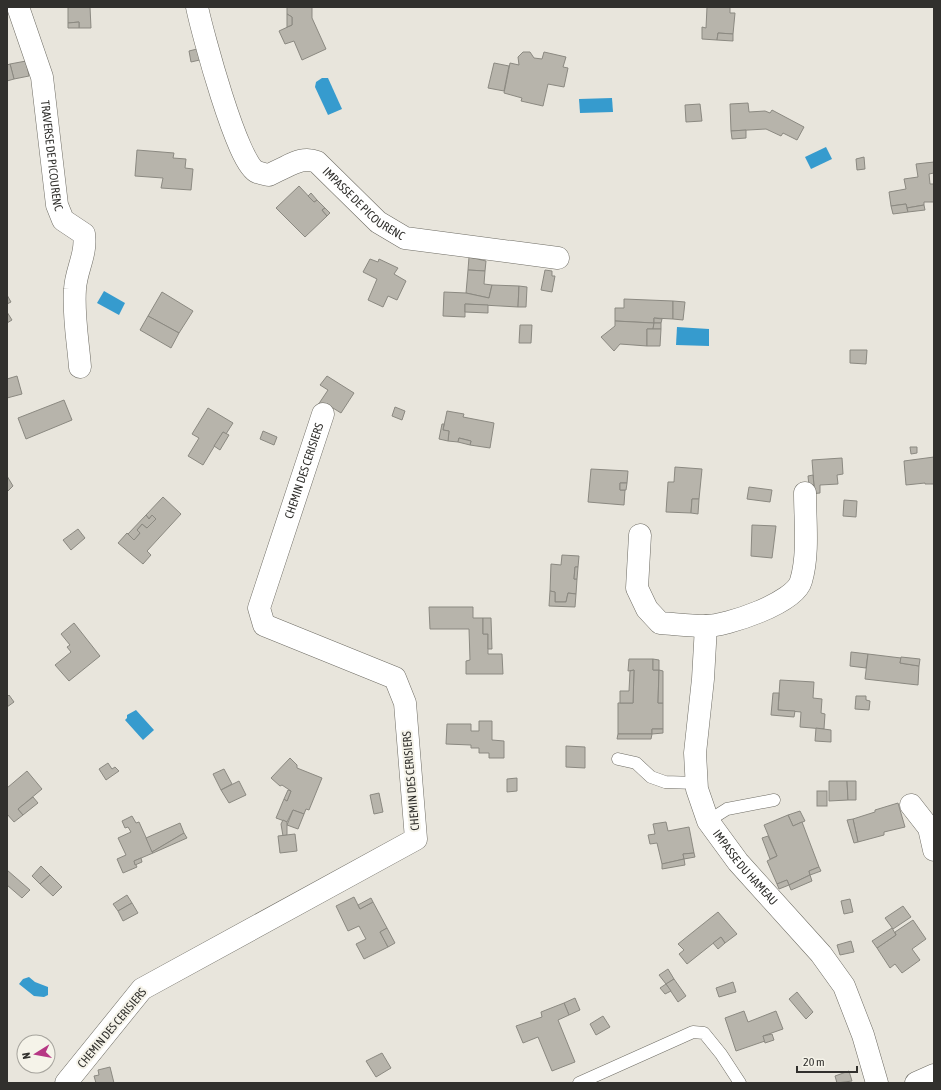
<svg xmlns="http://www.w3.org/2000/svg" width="941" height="1090" font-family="'Asap Condensed',sans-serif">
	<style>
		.water { fill: #369bce }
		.building { fill: #b7b4ab; stroke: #8b8981 }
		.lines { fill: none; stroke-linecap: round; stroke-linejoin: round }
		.lane-casing { stroke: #6e6c64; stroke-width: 13 }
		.street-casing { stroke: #6e6c64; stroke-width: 23 }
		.lane { stroke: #fff; stroke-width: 12 }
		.street { stroke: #fff; stroke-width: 22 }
		.labels { text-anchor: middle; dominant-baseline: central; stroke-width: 4; stroke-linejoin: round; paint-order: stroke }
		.street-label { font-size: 12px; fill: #31302d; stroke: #f5f3e9 }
	</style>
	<rect width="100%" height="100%" fill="#e8e5dc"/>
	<!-- water -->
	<g class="water">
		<path d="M322,78H328L342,109L328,115L315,87L316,82Z"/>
		<path d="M612,98L613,112L580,113L579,99Z"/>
		<path d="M826,147L832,159L811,169L805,157Z"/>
		<path d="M104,291L125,303L119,315L97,303Z"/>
		<path d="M677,327L709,329V346L676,345Z"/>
		<path d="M136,710L154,730L143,740L125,720L127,718V715Z"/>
		<path d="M29,977L35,982L48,987V995L44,997L34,996L19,984L23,979Z"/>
	</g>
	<!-- building -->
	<g class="building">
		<path d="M68,7H90L91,28H79V22L68,23Z"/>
		<path d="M287,7H312V18L326,49L302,60L294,41L285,44L279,31L292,25V17L287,14Z"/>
		<path d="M707,7H730V13H735L733,34L718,33L717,40L702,39V27L706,28Z"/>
		<path d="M287,14L292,17V25L287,27Z"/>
		<path d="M79,22V28H68V23Z"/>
		<path d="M718,33L733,34V41L717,40Z"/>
		<path d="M201,48L204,59L191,62L189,51Z"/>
		<path d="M523,52H530L534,58L542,59L544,52L566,57L563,67L568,68L564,87L548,84L543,106L521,101L522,98L504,93L510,63L519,65L518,57Z"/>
		<path d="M26,61L29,76L14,79L10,64Z"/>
		<path d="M494,63L509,66L504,91L488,88Z"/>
		<path d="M10,64L14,79L7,81V65Z"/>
		<path d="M748,103L749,112L765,111L770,113L772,110L804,127L797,140L783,133L781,136L766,129L731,131L730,104Z"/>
		<path d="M700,104L702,121L686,122L685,105Z"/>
		<path d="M746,130V138L732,139L731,131Z"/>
		<path d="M137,150L174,153L173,158L186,159L185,168L193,169L191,190L161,188L163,178L135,176Z"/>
		<path d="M864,157L865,169L857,170L856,159Z"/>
		<path d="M934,162V173L929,174L930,184H934V202H924V205L907,208L906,204L891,206L889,192L906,189L904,179L918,177L916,164Z"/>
		<path d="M299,186L314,202L317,200L325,208L322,210L327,216L305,237L276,208Z"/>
		<path d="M311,193L317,200L314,202L308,196Z"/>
		<path d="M906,204L908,212L893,214L891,206Z"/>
		<path d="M924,205L925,210L908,212L907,208Z"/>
		<path d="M325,208L330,213L327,216L322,210Z"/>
		<path d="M469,257L486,261L485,271L468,270Z"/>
		<path d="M370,259L378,262L379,259L398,268L394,274L406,281L397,300L388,296L383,307L368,300L377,279L363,272Z"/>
		<path d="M468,270L485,271L484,284L492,285L489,298L466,293Z"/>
		<path d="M545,270L552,271V276H555L552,292L541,290Z"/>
		<path d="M492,285L519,286L518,307L465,304V317L443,316L444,292L466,293L489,298Z"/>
		<path d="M519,286L527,287L526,307H518Z"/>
		<path d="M162,292L193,311L179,333L148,316Z"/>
		<path d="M7,295L11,302L7,304Z"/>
		<path d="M624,299L673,301V319L654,318V323L615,321V308H624Z"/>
		<path d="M673,301L685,302L683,320L673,319Z"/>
		<path d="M465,304L488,305V313L465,312Z"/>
		<path d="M7,312L12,320L7,323Z"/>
		<path d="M148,316L179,333L171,348L140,330Z"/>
		<path d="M654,318L662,319L661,323H654Z"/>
		<path d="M615,321L654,323L653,329H647V346L620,344L614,351L601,337L615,326Z"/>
		<path d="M654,323H661V329H653Z"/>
		<path d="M520,325H532L531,343H519Z"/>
		<path d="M647,329H661L660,346H647Z"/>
		<path d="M850,350H867L866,364L850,363Z"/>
		<path d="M17,376L22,394L7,398V379Z"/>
		<path d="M327,376L354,393L341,413L333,408L330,412L318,405L328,390L320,385Z"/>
		<path d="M64,400L72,420L26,439L18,418Z"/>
		<path d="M395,407L405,411L402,420L392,416Z"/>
		<path d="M208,408L233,423L226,434L223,432L203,465L188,456L199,438L192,434Z"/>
		<path d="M447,411L464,414L463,417L494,423L490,448L470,445L471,441L459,438L458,442L448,441L449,431L443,430Z"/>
		<path d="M442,424H444L443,430L449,431L448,441L439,439Z"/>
		<path d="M263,431L277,437L274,445L260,439Z"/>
		<path d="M223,432L229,435L220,450L214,446Z"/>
		<path d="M459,438L471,441L470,445L458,442Z"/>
		<path d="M910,447H917V453L911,454Z"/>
		<path d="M934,457V484H925V483L906,485L904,461Z"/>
		<path d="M842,458L843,474L837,475L838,484L820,485V493L810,494L809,486H814L812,460Z"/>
		<path d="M675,467L702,469L699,499H692L691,513L666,512L668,482H674Z"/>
		<path d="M591,469L628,471L627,483H620V490H625L624,505L588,502Z"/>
		<path d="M813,475L814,486H809L808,476Z"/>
		<path d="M7,476L13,486L7,492Z"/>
		<path d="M620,483H627L626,490H620Z"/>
		<path d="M749,487L772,490L770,502L747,499Z"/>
		<path d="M163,497L181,514L147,551L151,555L143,564L118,543L127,533L134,540L140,533L137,530L142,524L147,528L156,519L152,515L149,519L146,515Z"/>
		<path d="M692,499H699L698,514L691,513Z"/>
		<path d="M844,500L857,501L856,517L843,516Z"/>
		<path d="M146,515L149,519L152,515L156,519L147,528L142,524L137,530L140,533L134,540L128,534Z"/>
		<path d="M752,525L776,526L772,558L751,556Z"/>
		<path d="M78,529L85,538L71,550L63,540Z"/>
		<path d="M562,555L579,556L578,567H575L574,579H577L576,594L568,593L566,602H555V592L550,591L551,564L561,565Z"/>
		<path d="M575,567H578L577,579H574Z"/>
		<path d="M550,591L555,592V602H566L568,593L576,594L575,607L549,606Z"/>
		<path d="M429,607H473V618H483V634H488V654H502L503,674H466V661L470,660L469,629H430Z"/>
		<path d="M483,618H491L492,649H488V634H483Z"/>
		<path d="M74,623L100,656L69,681L55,665L71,652L67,647L70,645L61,634Z"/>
		<path d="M851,652L868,654L866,668L850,666Z"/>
		<path d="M868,654L901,658L900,663L919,666L918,685L865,679Z"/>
		<path d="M901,657L920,659L919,666L900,663Z"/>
		<path d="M629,659H653V670H659L658,703H663V729H652V734H618V703H633L634,670L628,671Z"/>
		<path d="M653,659L659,660V670H653Z"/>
		<path d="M634,670L633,703H620V691H629L630,671Z"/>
		<path d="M659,670L663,671V703H658Z"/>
		<path d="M780,680L814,682L813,698L822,699L821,713L825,714L824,729L800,727L801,712L778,710Z"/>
		<path d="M773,693H779L778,710L795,711L794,717L771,715Z"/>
		<path d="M9,695L14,702L7,707V697Z"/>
		<path d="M856,696H866V700L870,701L869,710L855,709Z"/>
		<path d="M479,721H492V740L504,741V758H489V753H479V748H471V745L446,744L447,724H471V731H479Z"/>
		<path d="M816,728L831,730V742L815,741Z"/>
		<path d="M652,729H663V733L652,734Z"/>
		<path d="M618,734H652L651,739H617Z"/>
		<path d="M566,746L585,747V768L566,767Z"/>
		<path d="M290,758L297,765V768L322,778L309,810L306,809L304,814L293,810L287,822L276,818L284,799L287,801L291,791L282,785L280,786L271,778Z"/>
		<path d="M108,763L112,769L115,767L119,771L106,780L99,769Z"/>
		<path d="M224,769L232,784L221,790L213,774Z"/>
		<path d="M27,771L42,789L18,809L23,815L14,822L7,814V788Z"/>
		<path d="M517,778V791L507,792V779Z"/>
		<path d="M239,781L246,795L229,803L221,790Z"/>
		<path d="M829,781H847L848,800L829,801Z"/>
		<path d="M847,781H856V800H848Z"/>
		<path d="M288,790L291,791L287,801L284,799Z"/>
		<rect x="817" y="791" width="10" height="15"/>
		<path d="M379,793L383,812L374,814L370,795Z"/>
		<path d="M33,797L38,803L23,815L18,809Z"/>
		<path d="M898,803L905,827L884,832V835L858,842L853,819L875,812V810Z"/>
		<path d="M293,810L304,814L298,829L287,825Z"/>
		<path d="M800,811L805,821L793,826L788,815Z"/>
		<path d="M788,815L793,826L802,822L819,867L809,871L810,875L789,885L787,880L777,884L767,861L777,856L764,825Z"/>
		<path d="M132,816L136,823L139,822L153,853L134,861L137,867L123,873L117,859L126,855L118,838L131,832L128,827L125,828L122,821Z"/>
		<path d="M853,819L858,842L854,843L847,820Z"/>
		<path d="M283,820L287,822V835L283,836L281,824Z"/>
		<path d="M666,822L668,831L689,827L694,853L683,854L684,859L662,864L657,843L650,844L648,835L655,834L653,824Z"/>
		<path d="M180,823L184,833L152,852L146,838Z"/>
		<path d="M184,833L187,838L153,853L152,852Z"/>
		<path d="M295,834L297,851L280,853L278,836Z"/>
		<path d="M768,836L777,856L770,859L762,838Z"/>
		<path d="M694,853L695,857L684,859L683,854Z"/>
		<path d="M141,858L142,862L135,865L134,861Z"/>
		<path d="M684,859L685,865L662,869V864Z"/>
		<path d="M41,866L50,875L40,884L32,876Z"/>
		<path d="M819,867L821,871L810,875L809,871Z"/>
		<path d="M7,870L30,890L22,898L7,885Z"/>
		<path d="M50,875L62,887L53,896L40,884Z"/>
		<path d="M810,875L812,881L791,890L789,885Z"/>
		<path d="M787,880L789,885L779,889L777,884Z"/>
		<path d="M127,895L132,903L118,911L113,904Z"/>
		<path d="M354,897L360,909L373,902L387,928L380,932L388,947L364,959L356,944L366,939L359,926L348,931L336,906Z"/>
		<path d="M371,898L373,902L360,909L358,905Z"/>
		<path d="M850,899L853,912L844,914L841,901Z"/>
		<path d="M132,903L138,913L123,921L118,911Z"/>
		<path d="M903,906L911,917L893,929L885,918Z"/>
		<path d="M718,912L737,934L725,943L721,937L687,964L679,954L684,950L678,944Z"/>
		<path d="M913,920L926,939L912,949L920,960L902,973L895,964L890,968L877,948L896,935L895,932Z"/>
		<path d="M387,928L395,943L388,947L380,932Z"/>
		<path d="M892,928L896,935L877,948L872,941Z"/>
		<path d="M721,937L725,943L718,949L713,943Z"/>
		<path d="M851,941L854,952L840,955L837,945Z"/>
		<path d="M668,969L674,979L666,984L659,975Z"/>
		<path d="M674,979L686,996L678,1002L666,984Z"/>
		<path d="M733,982L736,992L719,997L716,988Z"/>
		<path d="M666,984L671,991L665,994L660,988Z"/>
		<path d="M797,992L813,1012L806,1019L789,999Z"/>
		<path d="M575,998L580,1010L569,1015L564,1003Z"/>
		<path d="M564,1003L569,1015L558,1020L575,1062L552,1071L538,1037L523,1043L516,1026L542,1017L541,1012Z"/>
		<path d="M744,1011L748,1022L776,1011L783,1029L763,1036L765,1041L736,1051L725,1018Z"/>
		<path d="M603,1016L610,1027L596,1035L590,1024Z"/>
		<path d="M772,1034L774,1040L765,1043L763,1036Z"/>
		<path d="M382,1053L391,1068L376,1077L366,1061Z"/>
		<path d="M110,1067L114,1083H96L94,1076L99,1075L98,1070Z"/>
		<path d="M849,1071L852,1081L837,1083L835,1076Z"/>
	</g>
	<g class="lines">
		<defs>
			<g id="lane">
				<path d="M618,759L636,763L651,777L665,782L696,783"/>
				<path d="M708,821L727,809L774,800"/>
				<path d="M579,1083L693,1032L704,1033L721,1054L740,1083"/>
			</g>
			<g id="street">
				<path id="s1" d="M18,7L42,77L57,205L63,220L84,234C87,254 76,270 75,289C73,315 78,341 80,367"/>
				<path id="s2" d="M197,7C202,31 238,166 257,172C260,173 266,175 269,175C271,174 275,172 277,171C291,165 302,156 317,162L378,222L405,238L558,258"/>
				<path d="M640,535L637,588L647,609L660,623C675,624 690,626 705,626C727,626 795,603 801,581C809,554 805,521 805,493"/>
				<path id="s3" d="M706,626L703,679L695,753L697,789L708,821L738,862L821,954L844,986L863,1035L877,1083"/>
				<path d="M911,805L929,828L934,850"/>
				<path id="s4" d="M66,1083L142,989L416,839L405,703L395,678L264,625L259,608L323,414"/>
				<path d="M916,1083L934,1075"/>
			</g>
		</defs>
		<!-- lane casing -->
		<use href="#lane" class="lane-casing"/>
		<!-- street casing -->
		<use href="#street" class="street-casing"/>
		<!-- lane -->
		<use href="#lane" class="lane"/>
		<!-- street -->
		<use href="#street" class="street"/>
	</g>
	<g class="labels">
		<!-- street labels -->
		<g class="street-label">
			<text stroke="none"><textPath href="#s1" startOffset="153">TRAVERSE DE PICOURENC</textPath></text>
			<text stroke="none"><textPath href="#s2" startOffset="304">IMPASSE DE PICOURENC</textPath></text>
			<text stroke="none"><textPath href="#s4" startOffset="900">CHEMIN DES CERISIERS</textPath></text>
			<text transform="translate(411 781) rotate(-95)">CHEMIN DES CERISIERS</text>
			<text stroke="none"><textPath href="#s3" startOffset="257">IMPASSE DU HAMEAU</textPath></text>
			<text transform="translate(112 1028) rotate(-50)">CHEMIN DES CERISIERS</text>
		</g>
	</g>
	<!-- border -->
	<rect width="941" height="1090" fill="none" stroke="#31302d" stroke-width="16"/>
	<!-- north arrow -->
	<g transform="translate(36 1054) rotate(259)"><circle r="19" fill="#f5f3e9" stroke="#a7a59e"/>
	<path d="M0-3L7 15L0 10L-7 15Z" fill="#b63784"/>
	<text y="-6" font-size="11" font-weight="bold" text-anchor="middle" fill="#31302d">N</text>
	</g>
	<!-- scale -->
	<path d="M797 1066v6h60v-6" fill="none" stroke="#31302d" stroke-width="2"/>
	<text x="803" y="1066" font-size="12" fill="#31302d" stroke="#f5f3e9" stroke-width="3" paint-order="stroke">20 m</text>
</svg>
